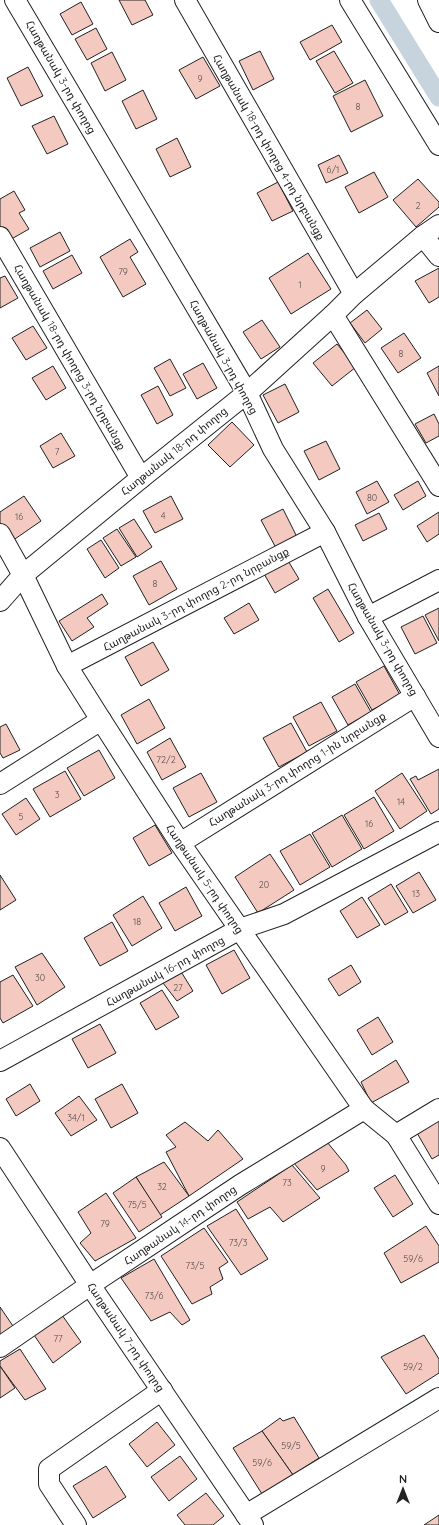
<svg xmlns="http://www.w3.org/2000/svg" width="439" height="1525" font-family="Quicksand,'Noto Sans Armenian',sans-serif">
	<style>
		.lines { fill: none; stroke-linecap: round; stroke-linejoin: round }
		.canal { stroke: #c7d3dd; stroke-width: 19 }
		.building { fill: #f3c9c0; stroke: #222 }
		.minor-casing { stroke: #222; stroke-width: 22 }
		.minor { stroke: #fff; stroke-width: 20 }
		.labels { text-anchor: middle; dominant-baseline: central; stroke-width: 3; stroke-linejoin: round; paint-order: stroke }
		.number-label { font-size: 9px; fill: #564c4a }
		.street-label { font-size: 11px; fill: #222; stroke: #fff }
	</style>
	<rect width="100%" height="100%" fill="#fff"/>
	<g class="lines">
		<!-- canal -->
		<path class="canal" d="M379,0L439,97"/>
	</g>
	<!-- building -->
	<g class="building">
		<path d="M119,0H145L153,15L132,25Z"/>
		<path d="M81,2L93,24L72,35L60,14Z"/>
		<path d="M332,25L342,42L310,60L300,42Z"/>
		<path d="M96,28L107,49L87,60L75,39Z"/>
		<path d="M260,51L274,79L253,90L239,61Z"/>
		<path d="M334,51L353,83L335,93L316,61Z"/>
		<path d="M112,52L126,80L105,91L91,63Z"/>
		<path d="M203,57L220,86L196,99L179,70Z"/>
		<path d="M28,67L43,96L21,106L7,78Z"/>
		<path d="M365,80L383,116L351,132L333,96Z"/>
		<path d="M143,90L157,119L136,129L122,101Z"/>
		<path d="M54,116L68,144L47,154L32,126Z"/>
		<path d="M177,138L191,167L170,177L156,149Z"/>
		<path d="M339,155L348,173L326,183L318,165Z"/>
		<path d="M374,172L388,197L359,213L345,187Z"/>
		<path d="M418,179L439,202V207L416,227L393,200Z"/>
		<path d="M278,182L293,211L272,221L257,193Z"/>
		<path d="M14,191L25,210L19,213L29,229L8,241L0,227V199Z"/>
		<path d="M60,232L70,251L40,267L30,248Z"/>
		<path d="M130,239L138,252L130,257L146,284L123,297L100,257Z"/>
		<path d="M308,253L331,289L291,314L269,278Z"/>
		<path d="M72,255L82,273L53,289L43,271Z"/>
		<path d="M439,268V297L429,303L415,281Z"/>
		<path d="M5,276L18,298L0,308V278Z"/>
		<path d="M367,310L382,329L365,343L350,323Z"/>
		<path d="M262,320L280,347L261,359L243,332Z"/>
		<path d="M33,326L47,348L26,360L12,338Z"/>
		<path d="M404,333L421,358L398,373L381,348Z"/>
		<path d="M337,344L356,367L332,386L313,363Z"/>
		<path d="M170,359L186,388L170,396L154,368Z"/>
		<path d="M203,363L217,388L197,399L183,374Z"/>
		<path d="M53,366L66,388L46,400L32,378Z"/>
		<path d="M439,366V396L427,373Z"/>
		<path d="M285,384L299,412L278,423L263,395Z"/>
		<path d="M158,386L173,415L157,424L141,395Z"/>
		<path d="M434,414L439,424V436L426,443L415,424Z"/>
		<path d="M232,422L254,445L230,467L208,445Z"/>
		<path d="M61,433L75,456L53,468L40,446Z"/>
		<path d="M326,441L340,469L319,480L304,451Z"/>
		<path d="M377,481L389,502L367,514L356,492Z"/>
		<path d="M418,481L426,496L403,510L394,495Z"/>
		<path d="M24,496L41,521L12,541L0,523V512Z"/>
		<path d="M171,496L183,519L155,533L143,511Z"/>
		<path d="M283,509L297,537L276,548L261,520Z"/>
		<path d="M439,512V534L427,542L417,526Z"/>
		<path d="M379,513L387,529L363,541L355,525Z"/>
		<path d="M134,519L152,547L137,557L119,528Z"/>
		<path d="M117,529L136,557L121,566L103,538Z"/>
		<path d="M101,540L119,568L105,578L87,549Z"/>
		<path d="M287,559L299,579L275,593L263,572Z"/>
		<path d="M161,561L177,589L149,605L133,576Z"/>
		<path d="M328,589L354,633L339,642L313,598Z"/>
		<path d="M102,594L108,604L87,618L94,627L72,641L59,621Z"/>
		<path d="M249,603L259,620L234,634L224,618Z"/>
		<path d="M439,608V641L425,615Z"/>
		<path d="M423,616L437,643L415,654L401,627Z"/>
		<path d="M153,642L169,670L141,686L125,657Z"/>
		<path d="M384,666L400,695L372,710L356,682Z"/>
		<path d="M355,684L371,712L348,725L332,697Z"/>
		<path d="M149,699L165,728L137,744L121,715Z"/>
		<path d="M321,702L337,731L309,746L293,717Z"/>
		<path d="M291,723L307,752L279,767L263,738Z"/>
		<path d="M6,724L20,750L3,758L0,753V727Z"/>
		<path d="M170,738L186,767L162,780L147,752Z"/>
		<path d="M99,750L115,778L84,796L67,768Z"/>
		<path d="M439,769V809L431,814L410,779L416,776L418,780Z"/>
		<path d="M65,771L81,799L50,817L33,789Z"/>
		<path d="M201,773L217,802L189,817L173,788Z"/>
		<path d="M402,773L427,811L400,829L375,791Z"/>
		<path d="M374,797L394,831L364,849L344,815Z"/>
		<path d="M26,798L40,819L16,835L2,814Z"/>
		<path d="M342,815L362,849L332,867L312,833Z"/>
		<path d="M155,825L172,853L149,866L133,838Z"/>
		<path d="M310,834L330,867L300,885L280,851Z"/>
		<path d="M270,854L294,890L258,913L235,877Z"/>
		<path d="M419,872L436,900L413,913L396,886Z"/>
		<path d="M0,875L16,900L0,910Z"/>
		<path d="M391,884L408,912L385,925L368,898Z"/>
		<path d="M186,887L202,916L175,931L159,903Z"/>
		<path d="M143,896L162,928L132,946L113,915Z"/>
		<path d="M362,897L380,925L357,938L340,911Z"/>
		<path d="M112,922L128,951L100,966L84,938Z"/>
		<path d="M234,950L250,978L222,994L206,965Z"/>
		<path d="M42,953L65,987L37,1005L15,967Z"/>
		<path d="M351,965L361,982L339,996L328,979Z"/>
		<path d="M180,970L193,991L177,1001L163,983Z"/>
		<path d="M13,975L33,1006L3,1023L0,1018V982Z"/>
		<path d="M162,990L179,1017L156,1030L140,1003Z"/>
		<path d="M378,1017L393,1042L372,1055L357,1030Z"/>
		<path d="M100,1024L116,1053L88,1068L72,1039Z"/>
		<path d="M396,1060L409,1082L371,1103L361,1082Z"/>
		<path d="M30,1084L40,1101L16,1116L6,1099Z"/>
		<path d="M122,1084L138,1113L111,1128L95,1099Z"/>
		<path d="M79,1096L97,1120L71,1136L55,1113Z"/>
		<path d="M439,1119V1155L432,1159L417,1133Z"/>
		<path d="M185,1122L208,1141L218,1130L243,1159L189,1196L166,1152L176,1147L166,1135Z"/>
		<path d="M327,1142L346,1165L349,1171L317,1190L293,1162Z"/>
		<path d="M164,1162L189,1196L160,1215L136,1177Z"/>
		<path d="M292,1165L320,1198L283,1222L270,1207L248,1219L237,1202Z"/>
		<path d="M395,1175L413,1204L393,1217L374,1188Z"/>
		<path d="M136,1177L162,1217L139,1232L113,1193Z"/>
		<path d="M106,1193L136,1238L95,1261L80,1243L91,1233L78,1212Z"/>
		<path d="M236,1209L268,1259L241,1275L207,1226Z"/>
		<path d="M426,1226L439,1246V1262L401,1283L384,1253Z"/>
		<path d="M204,1228L228,1262L219,1268L223,1279L210,1287L212,1294L192,1304L161,1256Z"/>
		<path d="M154,1259L190,1320L182,1325L170,1312L151,1321L121,1278Z"/>
		<path d="M0,1307L13,1326L0,1335Z"/>
		<path d="M62,1315L81,1342L53,1363L34,1335Z"/>
		<path d="M424,1335L439,1359V1373L406,1394L381,1357Z"/>
		<path d="M20,1349L46,1389L25,1400L0,1366V1361Z"/>
		<path d="M0,1366L15,1388L0,1398Z"/>
		<path d="M294,1417L319,1458L293,1475L262,1431L280,1418L283,1421Z"/>
		<path d="M157,1422L175,1445L147,1467L129,1444Z"/>
		<path d="M262,1431L293,1475L262,1494L233,1448Z"/>
		<path d="M180,1456L197,1479L169,1501L151,1477Z"/>
		<path d="M106,1466L126,1497L93,1518L73,1486Z"/>
		<path d="M206,1493L224,1516L213,1525H185L177,1515Z"/>
		<path d="M439,1515V1525H424Z"/>
	</g>
	<g class="lines">
		<defs>
			<g id="minor">
				<path d="M15,0L247,393L273,449L325,532L368,617L439,737"/>
				<path d="M185,0L354,294"/>
				<path d="M350,0L439,145"/>
				<path d="M428,0L439,22"/>
				<path d="M423,236L439,256"/>
				<path d="M0,237L141,478"/>
				<path d="M333,315L439,486"/>
				<path d="M0,534L23,575L67,666L101,720L180,843L364,1109L396,1135L439,1204"/>
				<path d="M0,601L23,575L141,478L247,393L333,315L354,294L423,236L439,225"/>
				<path d="M368,617L439,580"/>
				<path d="M67,666L325,532"/>
				<path d="M0,784L101,720"/>
				<path d="M180,843L415,696"/>
				<path d="M0,1061L240,929L284,914L439,832"/>
				<path d="M396,1135L439,1109"/>
				<path d="M0,1148L90,1285L253,1525"/>
				<path d="M0,1347L90,1285L240,1185L364,1109"/>
				<path d="M246,1515L439,1398"/>
				<path d="M76,1525L49,1484V1469L162,1390"/>
			</g>
		</defs>
		<!-- minor casing -->
		<use href="#minor" class="minor-casing"/>
		<!-- minor -->
		<use href="#minor" class="minor"/>
	</g>
	<g class="labels">
		<!-- number labels -->
		<g class="number-label">
			<text x="200" y="78">9</text>
			<text x="358" y="106">8</text>
			<text x="333" y="169">6/1</text>
			<text x="418" y="205">2</text>
			<text x="123" y="271">79</text>
			<text x="300" y="284">1</text>
			<text x="401" y="353">8</text>
			<text x="57" y="451">7</text>
			<text x="372" y="497">80</text>
			<text x="163" y="515">4</text>
			<text x="19" y="516">16</text>
			<text x="155" y="583">8</text>
			<text x="166" y="759">72/2</text>
			<text x="57" y="794">3</text>
			<text x="401" y="801">14</text>
			<text x="21" y="816">5</text>
			<text x="369" y="823">16</text>
			<text x="264" y="884">20</text>
			<text x="416" y="893">13</text>
			<text x="137" y="921">18</text>
			<text x="40" y="977">30</text>
			<text x="178" y="987">27</text>
			<text x="76" y="1117">34/1</text>
			<text x="323" y="1168">9</text>
			<text x="287" y="1182">73</text>
			<text x="162" y="1186">32</text>
			<text x="137" y="1204">75/5</text>
			<text x="105" y="1223">79</text>
			<text x="238" y="1242">73/3</text>
			<text x="413" y="1258">59/6</text>
			<text x="195" y="1265">73/5</text>
			<text x="154" y="1295">73/6</text>
			<text x="58" y="1338">77</text>
			<text x="413" y="1366">59/2</text>
			<text x="291" y="1445">59/5</text>
			<text x="262" y="1462">59/6</text>
		</g>
		<!-- street labels -->
		<g class="street-label">
			<text transform="translate(61 77) rotate(60)">Հաղթանակ 3-րդ փողոց</text>
			<text transform="translate(269 147) rotate(60)">Հաղթանակ 18-րդ փողոց 4-րդ նրբանցք</text>
			<text transform="translate(70 357) rotate(60)">Հաղթանակ 18-րդ փողոց 3-րդ նրբանցք</text>
			<text transform="translate(224 357) rotate(61)">Հաղթանակ 3-րդ փողոց</text>
			<text transform="translate(174 451) rotate(-39)">Հաղթանակ 18-րդ փողոց</text>
			<text transform="translate(196 599) rotate(-28)">Հաղթանակ 3-րդ փողոց 2-րդ նրբանցք</text>
			<text transform="translate(383 639) rotate(60)">Հաղթանակ 3-րդ փողոց</text>
			<text transform="translate(297 769) rotate(-32)">Հաղթանակ 3-րդ փողոց 1-ին նրբանցք</text>
			<text transform="translate(205 879) rotate(56)">Հաղթանակ 5-րդ փողոց</text>
			<text transform="translate(165 971) rotate(-29)">Հաղթանակ 16-րդ փողոց</text>
			<text transform="translate(180 1225) rotate(-34)">Հաղթանակ 14-րդ փողոց</text>
			<text transform="translate(126 1337) rotate(56)">Հաղթանակ 7-րդ փողոց</text>
		</g>
	</g>
	<!-- north arrow -->
	<g transform="translate(403 1489)" stroke="#ffffff" stroke-width="3" paint-order="stroke">
	<path d="M0-3L7 15L0 10L-7 15Z" fill="#222222"/>
	<text y="-6" font-size="11" font-weight="bold" text-anchor="middle" fill="#222222">N</text>
	</g>
</svg>
